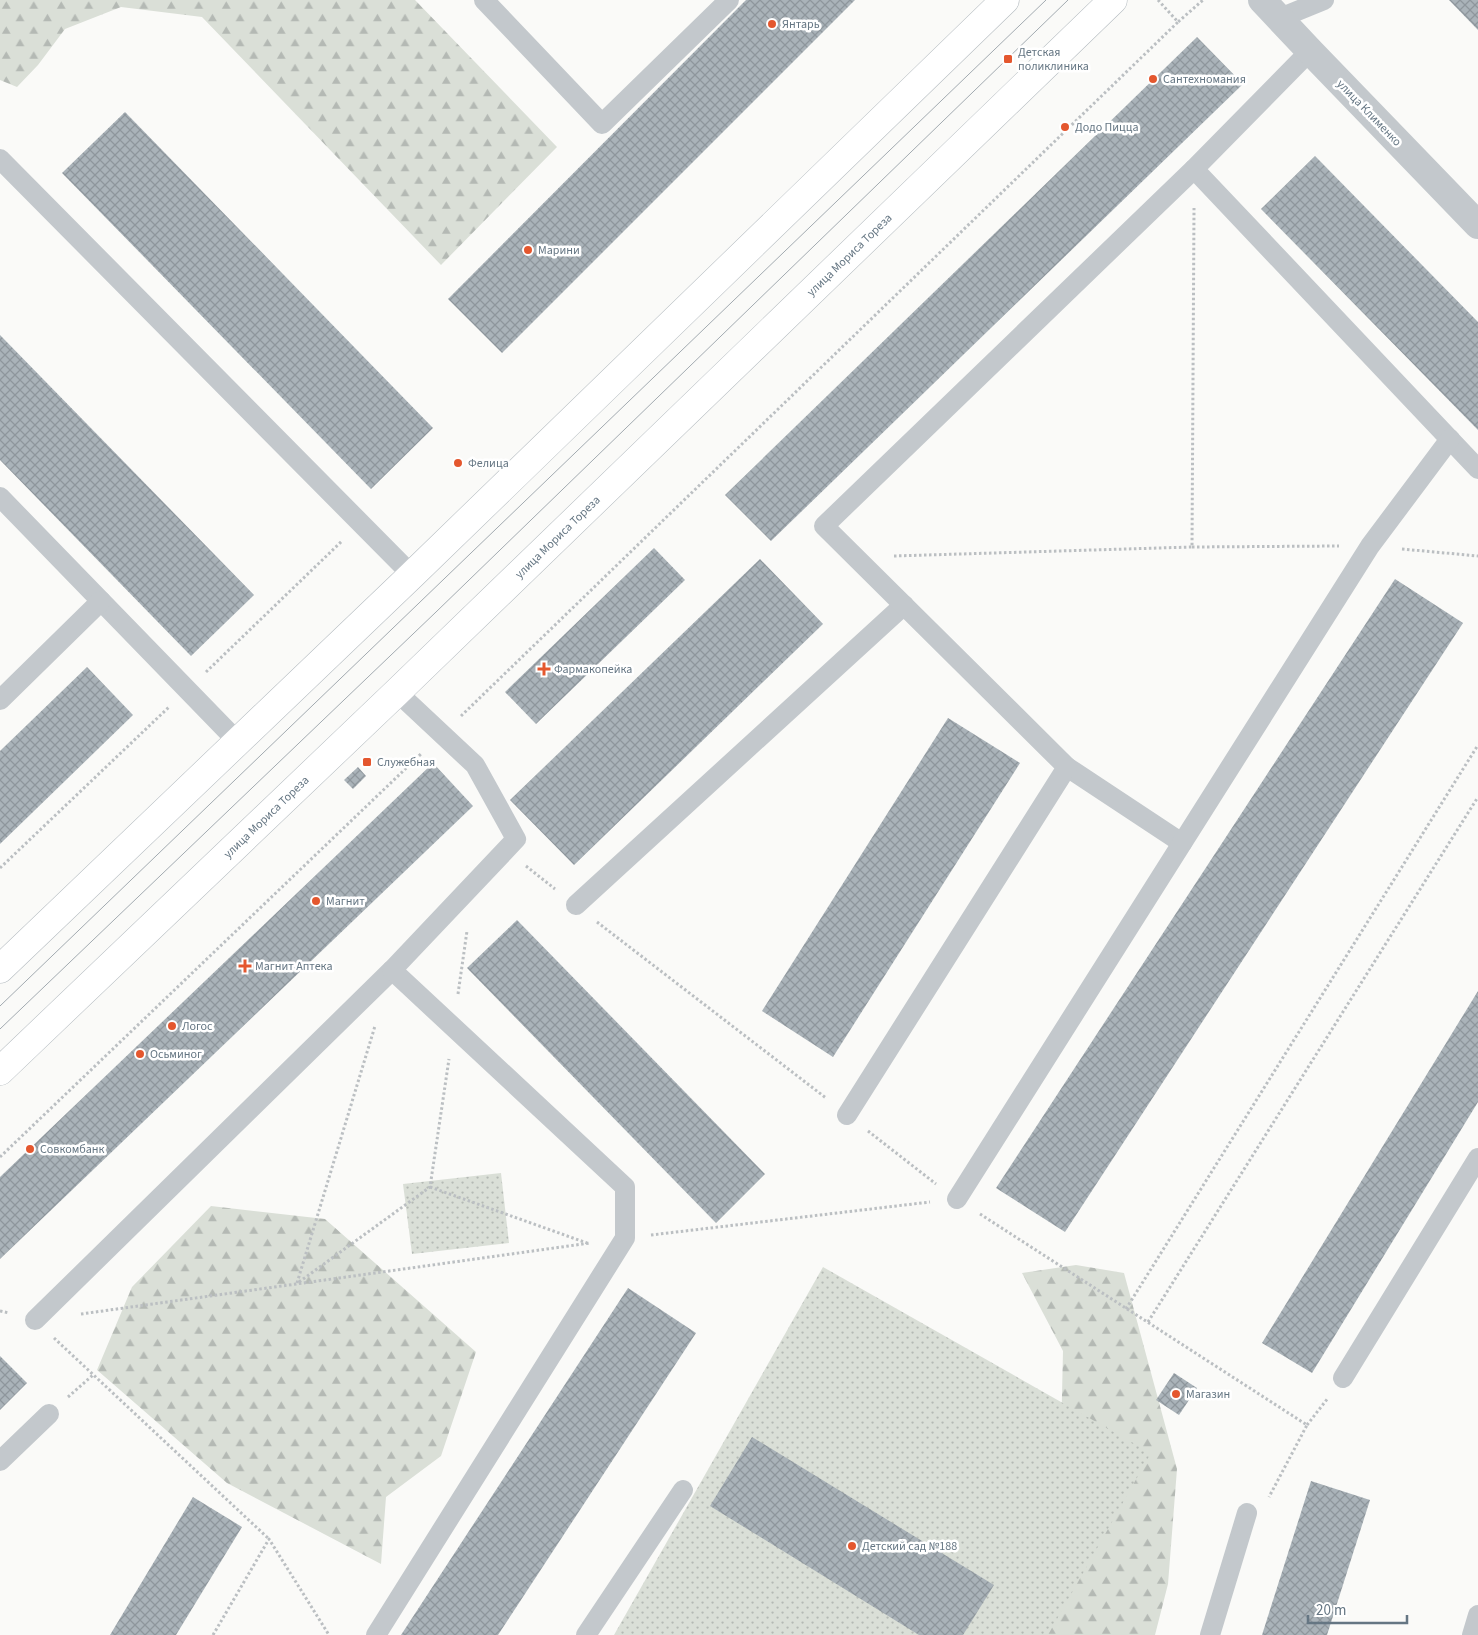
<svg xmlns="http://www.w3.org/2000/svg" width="1478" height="1635" font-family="'Source Sans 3',sans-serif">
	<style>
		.forest { fill: url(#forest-firs) }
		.park { fill: url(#park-dots) }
		.building { fill: url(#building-cross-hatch) }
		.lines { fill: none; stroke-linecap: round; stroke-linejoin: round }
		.secondary-casing { stroke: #b3babf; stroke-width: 29 }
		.path { stroke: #bbbfc2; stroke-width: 3; stroke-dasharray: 2.5 2.5; stroke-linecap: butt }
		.lane { stroke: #c3c8cc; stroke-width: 20 }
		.street { stroke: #c3c8cc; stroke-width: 28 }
		.secondary { stroke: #fff; stroke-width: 28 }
		.tram { stroke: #a2aab0; stroke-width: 1 }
		.poi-dot { fill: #e4572e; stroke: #fff; stroke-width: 2 }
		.labels { text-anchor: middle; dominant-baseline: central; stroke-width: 5; stroke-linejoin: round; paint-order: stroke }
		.poi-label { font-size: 12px; fill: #657683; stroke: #fff; text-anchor: start }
		.street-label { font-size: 12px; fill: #657683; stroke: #fff }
	</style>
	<defs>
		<pattern id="forest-firs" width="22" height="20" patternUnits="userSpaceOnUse" patternTransform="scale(1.25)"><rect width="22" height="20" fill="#dadfd7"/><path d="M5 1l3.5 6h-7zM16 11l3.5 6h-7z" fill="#b4b9b4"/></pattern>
		<pattern id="park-dots" width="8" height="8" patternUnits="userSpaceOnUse" patternTransform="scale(1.25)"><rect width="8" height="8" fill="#dadfd7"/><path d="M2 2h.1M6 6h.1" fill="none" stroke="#b4b9b4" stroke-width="1.8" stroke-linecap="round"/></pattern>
		<pattern id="building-cross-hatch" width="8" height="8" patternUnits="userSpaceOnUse" patternTransform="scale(1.25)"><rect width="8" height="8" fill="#aab3b9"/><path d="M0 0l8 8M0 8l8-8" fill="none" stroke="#8e969c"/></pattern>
	</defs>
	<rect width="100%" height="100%" fill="#fafaf8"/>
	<!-- forest -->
	<g class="forest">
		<path d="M0,0H415L557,147L441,265L202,17L121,7L65,29L38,65L17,87L0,80Z"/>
		<path d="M211,1206L325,1219L476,1352L441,1456L386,1497L381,1564L227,1483L97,1370L132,1287Z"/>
		<path d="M1076,1265L1124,1273L1177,1469L1168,1584L1155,1635H1015L1059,1526L1063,1351L1022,1273Z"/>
	</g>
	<!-- park -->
	<g class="park">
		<path d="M501,1173L509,1243L412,1254L403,1184Z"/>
		<path d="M823,1267L1151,1453L1048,1635H614Z"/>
	</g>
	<!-- building -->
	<g class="building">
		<path d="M746,0H855L502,353L448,299Z"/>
		<path d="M1449,0H1478V30Z"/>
		<path d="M1197,37L1243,84L771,541L725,495Z"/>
		<path d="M125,112L433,428L371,489L62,173Z"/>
		<path d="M1315,156L1478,322V430L1261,209Z"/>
		<path d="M0,335L254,595L191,656L0,460Z"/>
		<path d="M654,548L685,580L536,724L505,692Z"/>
		<path d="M760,559L823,624L574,865L510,800Z"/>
		<path d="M1395,579L1463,623L1065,1232L996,1188Z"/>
		<path d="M87,667L133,715L0,844V751Z"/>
		<path d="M948,718L1020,763L833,1057L762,1011Z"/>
		<path d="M433,763L473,806L0,1259V1177Z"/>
		<path d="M358,767L366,776L353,789L344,780Z"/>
		<path d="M517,920L765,1174L716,1223L467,968Z"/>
		<path d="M1478,991V1102L1312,1373L1262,1343Z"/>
		<path d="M628,1288L696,1333L498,1635H401Z"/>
		<path d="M0,1356L27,1383L0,1410Z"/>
		<path d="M1174,1373L1197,1388L1179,1415L1156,1400Z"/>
		<path d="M752,1437L994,1585L963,1635H919L710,1506Z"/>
		<path d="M1311,1481L1370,1500L1327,1635H1262Z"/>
		<path d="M193,1497L242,1527L176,1635H110Z"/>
	</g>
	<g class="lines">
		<defs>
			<g id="secondary">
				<path d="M0,969L412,575L1005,0"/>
				<path id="s1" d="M0,1071L397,692L1113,0"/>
			</g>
		</defs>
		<!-- secondary casing -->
		<use href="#secondary" class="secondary-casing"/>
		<!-- path -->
		<g class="path">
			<path d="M1158,0L1178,22L1203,0"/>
			<path d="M1192,547L1339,546"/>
			<path d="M1402,549L1478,556"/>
			<path d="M894,556L1192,547L1194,208"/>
			<path d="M206,672L342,541"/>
			<path d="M461,716L1178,22"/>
			<path d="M526,866L555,889"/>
			<path d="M0,868L169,707"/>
			<path d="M597,922L826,1098"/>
			<path d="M458,994L467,931"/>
			<path d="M868,1131L936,1184"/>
			<path d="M0,1157L422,753"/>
			<path d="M430,1187L587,1243"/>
			<path d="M980,1214L1307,1425L1269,1497"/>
			<path d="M651,1235L930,1202"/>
			<path d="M299,1282L430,1187L449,1059"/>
			<path d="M297,1283L375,1026"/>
			<path d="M1126,1309L1478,745"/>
			<path d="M0,1311L9,1313"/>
			<path d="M81,1314L590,1243"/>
			<path d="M1148,1322L1478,797"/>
			<path d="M54,1338L269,1539"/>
			<path d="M68,1397L93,1375"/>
			<path d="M1307,1425L1328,1398"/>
			<path d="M213,1635L269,1539L329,1635"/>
		</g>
		<!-- lane -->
		<g class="lane">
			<path d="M484,0L602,124L729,0"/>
			<path d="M1280,18L1324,0"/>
			<path d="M0,159L412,575"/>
			<path d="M1194,169L1478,469"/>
			<path d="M0,497L238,742"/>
			<path d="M0,700L101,601"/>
			<path d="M1067,767L1182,843"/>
			<path d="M576,905L904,605"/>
			<path d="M847,1115L1067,767L824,526L1194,169L1310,51"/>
			<path d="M957,1199L1370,546L1450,439"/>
			<path d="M35,1320L392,970"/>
			<path d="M1343,1378L1478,1158"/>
			<path d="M0,1461L49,1414"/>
			<path d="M376,1635L625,1238V1187L392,970L516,839L475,765L397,692"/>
			<path d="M586,1635L683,1490"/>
			<path d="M1210,1635L1247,1513"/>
			<path d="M1472,1635L1478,1615"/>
		</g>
		<!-- street -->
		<path class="street" d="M1262,0L1310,51L1478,225"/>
		<!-- secondary -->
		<use href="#secondary" class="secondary"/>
		<!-- tram -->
		<g class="tram">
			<path d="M0,1006L1046,0"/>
			<path d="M0,1029L436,612L1068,0"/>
		</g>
	</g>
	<!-- markers -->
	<g class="poi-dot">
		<circle cx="772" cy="24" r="5"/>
		<rect x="1003" y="54" width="10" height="10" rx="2.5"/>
		<circle cx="1153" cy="79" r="5"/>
		<circle cx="1065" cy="127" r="5"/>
		<circle cx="528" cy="250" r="5"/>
		<circle cx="458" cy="463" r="5"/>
		<path d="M541.5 661.5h5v5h5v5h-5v5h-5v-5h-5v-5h5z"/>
		<rect x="362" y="757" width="10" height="10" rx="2.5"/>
		<circle cx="316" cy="901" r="5"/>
		<path d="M242.5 958.5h5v5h5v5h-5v5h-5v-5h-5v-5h5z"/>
		<circle cx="172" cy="1026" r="5"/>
		<circle cx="140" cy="1054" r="5"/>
		<circle cx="30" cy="1149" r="5"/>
		<circle cx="1176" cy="1394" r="5"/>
		<circle cx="852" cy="1546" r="5"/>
	</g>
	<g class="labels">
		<!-- poi labels -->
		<g class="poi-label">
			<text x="782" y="24">Янтарь</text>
			<text x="1018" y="52">Детская<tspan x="1018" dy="14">поликлиника</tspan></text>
			<text x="1163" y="79">Сантехномания</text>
			<text x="1075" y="127">Додо Пицца</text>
			<text x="538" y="250">Марини</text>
			<text x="468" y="463">Фелица</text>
			<text x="554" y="669">Фармакопейка</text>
			<text x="377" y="762">Служебная</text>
			<text x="326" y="901">Магнит</text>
			<text x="255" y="966">Магнит Аптека</text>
			<text x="182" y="1026">Логос</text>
			<text x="150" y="1054">Осьминог</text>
			<text x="40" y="1149">Совкомбанк</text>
			<text x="1186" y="1394">Магазин</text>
			<text x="862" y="1546">Детский сад №188</text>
		</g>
		<!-- street labels -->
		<g class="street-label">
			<text transform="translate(1369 113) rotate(46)">улица Клименко</text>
			<text stroke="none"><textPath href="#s1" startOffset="1178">улица Мориса Тореза</textPath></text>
			<text stroke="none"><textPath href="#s1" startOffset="772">улица Мориса Тореза</textPath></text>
			<text stroke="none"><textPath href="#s1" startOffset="368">улица Мориса Тореза</textPath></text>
		</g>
	</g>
	<!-- scale -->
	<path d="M1308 1615v8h99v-8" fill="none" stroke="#657683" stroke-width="2.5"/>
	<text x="1316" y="1615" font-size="15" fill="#657683" stroke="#ffffff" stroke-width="4" paint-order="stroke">20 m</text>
</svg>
